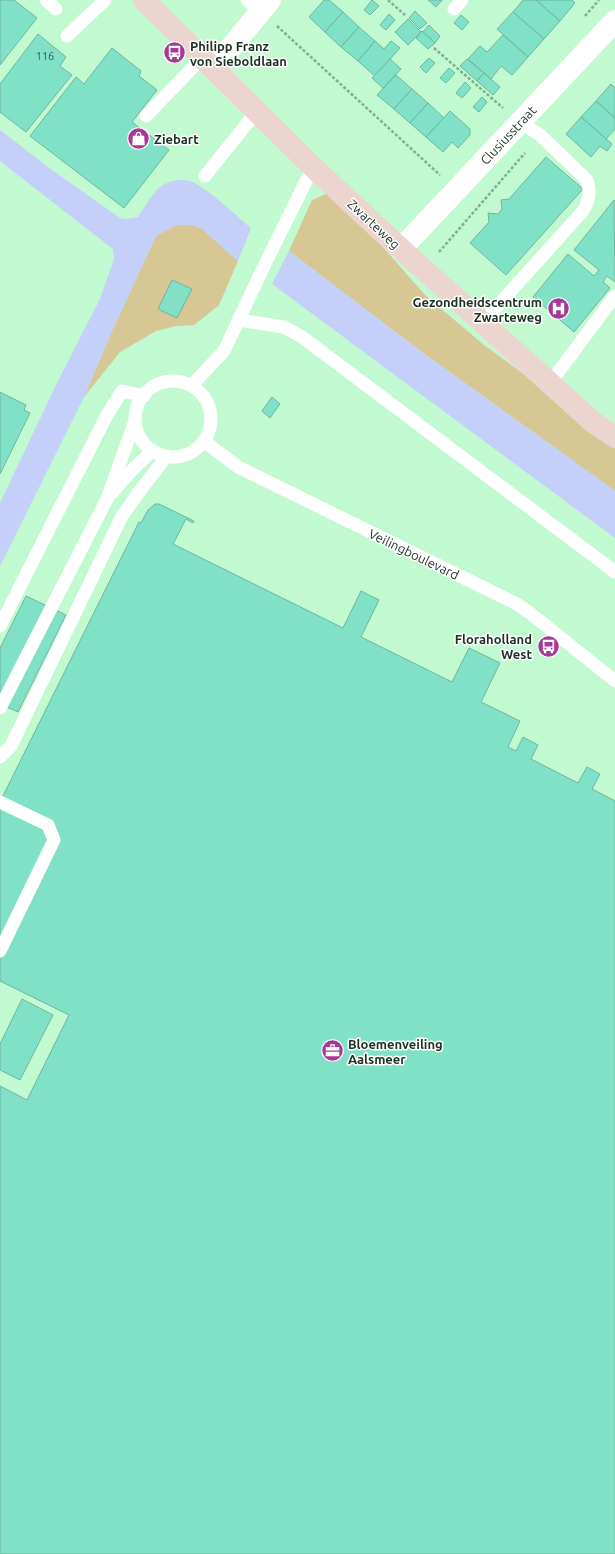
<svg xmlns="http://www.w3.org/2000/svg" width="615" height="1554" font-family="Ubuntu,sans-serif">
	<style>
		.green { fill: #d6c794 }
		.water { fill: #c4cffa }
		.building { fill: #80e1c6; stroke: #6eb5a1 }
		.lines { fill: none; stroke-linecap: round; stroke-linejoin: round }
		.path { stroke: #82ae8f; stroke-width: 2.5; stroke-dasharray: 3 2; stroke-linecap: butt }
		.lane { stroke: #fff; stroke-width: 13 }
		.street { stroke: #fff; stroke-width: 22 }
		.secondary { stroke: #edd5cf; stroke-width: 22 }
		.labels { text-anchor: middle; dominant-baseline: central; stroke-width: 3; stroke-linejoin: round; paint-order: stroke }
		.number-label { font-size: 11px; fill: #345d4b }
		.poi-label { font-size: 13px; font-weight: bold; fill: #1a3122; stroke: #fff; text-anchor: start }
		.street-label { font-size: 13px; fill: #1a3122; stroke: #fff }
	</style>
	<rect width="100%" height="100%" fill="#c1f9d1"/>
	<!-- green -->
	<g class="green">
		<path d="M326,194L382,246L425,295L484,345L615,441V491L419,350L289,251L312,200Z"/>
		<path d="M176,225H192L201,228L238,261L219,305L194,325L176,326L156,331L120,352L84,397L112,331L156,236Z"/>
	</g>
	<!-- water -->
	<g class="water">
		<path d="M0,130L52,170L120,218L126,219L138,217C144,208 155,188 165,184C172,180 182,179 190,181C208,188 235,215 251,228L238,261L201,228L192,225H176L156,236L112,331L84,397L0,566V503L57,383L100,299L114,259L113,249L0,161Z"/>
		<path d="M289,251L419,350L615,491V538L272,284Z"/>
	</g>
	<!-- building -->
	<g class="building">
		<path d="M1,0H14L37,18L0,65V2Z"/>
		<path d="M324,0H329L343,12L325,32L309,17Z"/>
		<path d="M372,0L379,6L370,15L364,10Z"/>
		<path d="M428,0H442L436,7Z"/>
		<path d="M523,0H536L560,21L544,39L513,12Z"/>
		<path d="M536,0H572L575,3L560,21Z"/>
		<path d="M415,11L427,23L420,29L409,18Z"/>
		<path d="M343,12L359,27L341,47L325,32Z"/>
		<path d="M513,12L544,39L528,57L497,29Z"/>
		<path d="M389,14L395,20L386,30L380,25Z"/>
		<path d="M461,15L469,22L462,30L454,23Z"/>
		<path d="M408,19L421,32L408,45L395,32Z"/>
		<path d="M429,25L440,36L435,43L423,32Z"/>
		<path d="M359,27L375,41L358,61L341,47Z"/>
		<path d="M422,31L435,43L428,49L416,38Z"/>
		<path d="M38,34L66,57L60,66L72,75L26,132L0,112V84Z"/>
		<path d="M503,35L528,57L512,75L501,66L491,79L468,59L480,46L487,52Z"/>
		<path d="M375,41L384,49L391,41L400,48L375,76L358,61Z"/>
		<path d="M112,48L141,71L139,76L157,90L132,122L169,150L124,208L30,136L76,77L84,84Z"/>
		<path d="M429,58L435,63L426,73L420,67Z"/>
		<path d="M390,59L401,69L383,88L372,78Z"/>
		<path d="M467,59L484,73L477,81L460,66Z"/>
		<path d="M449,68L455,73L446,83L440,78Z"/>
		<path d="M484,73L500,87L493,95L477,81Z"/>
		<path d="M396,75L412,89L394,109L377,95Z"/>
		<path d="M465,82L471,88L462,98L456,93Z"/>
		<path d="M611,84L615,88V118L596,101Z"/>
		<path d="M412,89L428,103L410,123L394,109Z"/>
		<path d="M482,97L487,102L479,112L473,107Z"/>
		<path d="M596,101L615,118V129L606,139L581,117Z"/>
		<path d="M428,103L444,118L426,137L410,123Z"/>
		<path d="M450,111L470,129V135L458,148L452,142L443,152L426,137Z"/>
		<path d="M581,117L612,144L607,151L600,146L591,157L566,134Z"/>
		<path d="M546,157L583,189L506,275L470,243L489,222L488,213L498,214L502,209L501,200L509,199Z"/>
		<path d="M614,200L615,282L607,276L603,282L610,288L574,332L533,297L568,254L594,276L599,270L574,250Z"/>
		<path d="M172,280L192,289L177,318L158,309Z"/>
		<path d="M0,392L26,405L24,410L30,413L0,474Z"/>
		<path d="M272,397L280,404L270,418L262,411Z"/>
		<path d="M155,504H159L194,521L193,523L186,519L173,544L343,628L361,591L379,600L361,637L452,682L469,648L500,663L481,702L520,721L508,747L516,751L523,737L538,745L531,759L578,783L587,767L600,774L592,789L615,801V1554H0V1086L27,1100L69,1015L0,981V802L139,522L141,523L148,510Z"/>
		<path d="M26,596L66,615L18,712L0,704V648Z"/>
		<path d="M22,999L53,1015L20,1080L0,1070V1044Z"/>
	</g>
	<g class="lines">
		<!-- path -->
		<g class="path">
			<path d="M388,0L405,15"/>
			<path d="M585,16L599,0"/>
			<path d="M277,26L440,175"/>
			<path d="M434,48L503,108"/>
			<path d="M439,252L525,153"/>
		</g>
		<!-- lane -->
		<g class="lane">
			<path d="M46,0L56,9"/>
			<path d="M247,0L261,12"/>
			<path d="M454,9L462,0"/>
			<path d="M67,36L105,0"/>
			<path d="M146,116L203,57"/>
			<path d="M205,176L257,111"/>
			<path d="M491,313L583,211C589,201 591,191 587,180L540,135L520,122"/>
			<path d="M238,320L284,327L302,337L615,572"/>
			<circle cx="173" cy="419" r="38"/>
			<path d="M550,383L615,296"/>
			<path d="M192,385L224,351L264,266L313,167"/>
			<path d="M204,441L238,467L515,603L530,613L615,681"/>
			<path d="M112,493L132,470L152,451"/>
			<path d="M0,626L107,415L122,391L144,396"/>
			<path d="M0,708L107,499L135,421"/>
			<path d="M0,757L11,746L122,516L142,488L167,456"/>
			<path d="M0,802L48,825L54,840L0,951"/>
		</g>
		<!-- street -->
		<g class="street">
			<path d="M214,68L270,0"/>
			<path d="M401,249L615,21"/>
		</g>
		<!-- secondary -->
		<path class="secondary" d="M144,0L313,167L401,249L593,422L615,437"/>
	</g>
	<!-- icons -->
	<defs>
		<symbol id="bus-disc" viewBox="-11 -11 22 22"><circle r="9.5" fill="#a63897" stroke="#fff"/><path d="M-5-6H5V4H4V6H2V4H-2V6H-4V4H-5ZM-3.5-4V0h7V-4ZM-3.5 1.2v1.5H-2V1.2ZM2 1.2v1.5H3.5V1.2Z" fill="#fff"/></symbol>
		<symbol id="shop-disc" viewBox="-11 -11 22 22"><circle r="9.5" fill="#a63897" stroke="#fff"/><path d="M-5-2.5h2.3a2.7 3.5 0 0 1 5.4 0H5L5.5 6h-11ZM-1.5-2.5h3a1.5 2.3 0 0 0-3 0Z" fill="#fff"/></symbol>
		<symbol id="hospital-disc" viewBox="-11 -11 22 22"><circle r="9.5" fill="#a63897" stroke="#fff"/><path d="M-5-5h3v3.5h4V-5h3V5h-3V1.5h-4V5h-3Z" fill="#fff"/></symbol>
		<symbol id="office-disc" viewBox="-11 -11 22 22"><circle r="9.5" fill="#a63897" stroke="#fff"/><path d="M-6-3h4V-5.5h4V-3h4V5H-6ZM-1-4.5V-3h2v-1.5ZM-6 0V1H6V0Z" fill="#fff"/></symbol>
	</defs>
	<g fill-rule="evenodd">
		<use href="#bus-disc" x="162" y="40" width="25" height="25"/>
		<use href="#shop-disc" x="126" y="126" width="25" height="25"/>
		<use href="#hospital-disc" x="546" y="296" width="25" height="25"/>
		<use href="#bus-disc" x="536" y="634" width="25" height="25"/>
		<use href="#office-disc" x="320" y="1038" width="25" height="25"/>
	</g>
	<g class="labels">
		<!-- number labels -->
		<g class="number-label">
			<text x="45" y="56">116</text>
		</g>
		<!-- poi labels -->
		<g class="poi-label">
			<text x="190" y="46">Philipp Franz<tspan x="190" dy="15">von Sieboldlaan</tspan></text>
			<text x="154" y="139">Ziebart</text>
			<text x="542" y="302" text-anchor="end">Gezondheidscentrum<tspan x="542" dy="15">Zwarteweg</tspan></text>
			<text x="532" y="639" text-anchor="end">Floraholland<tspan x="532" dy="15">West</tspan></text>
			<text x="348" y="1044">Bloemenveiling<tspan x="348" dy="15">Aalsmeer</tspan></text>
		</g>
		<!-- street labels -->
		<g class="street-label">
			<text transform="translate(508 135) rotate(-47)">Clusiusstraat</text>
			<text transform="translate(374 224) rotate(43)">Zwarteweg</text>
			<text transform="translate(414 554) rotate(26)">Veilingboulevard</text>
		</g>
	</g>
</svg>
